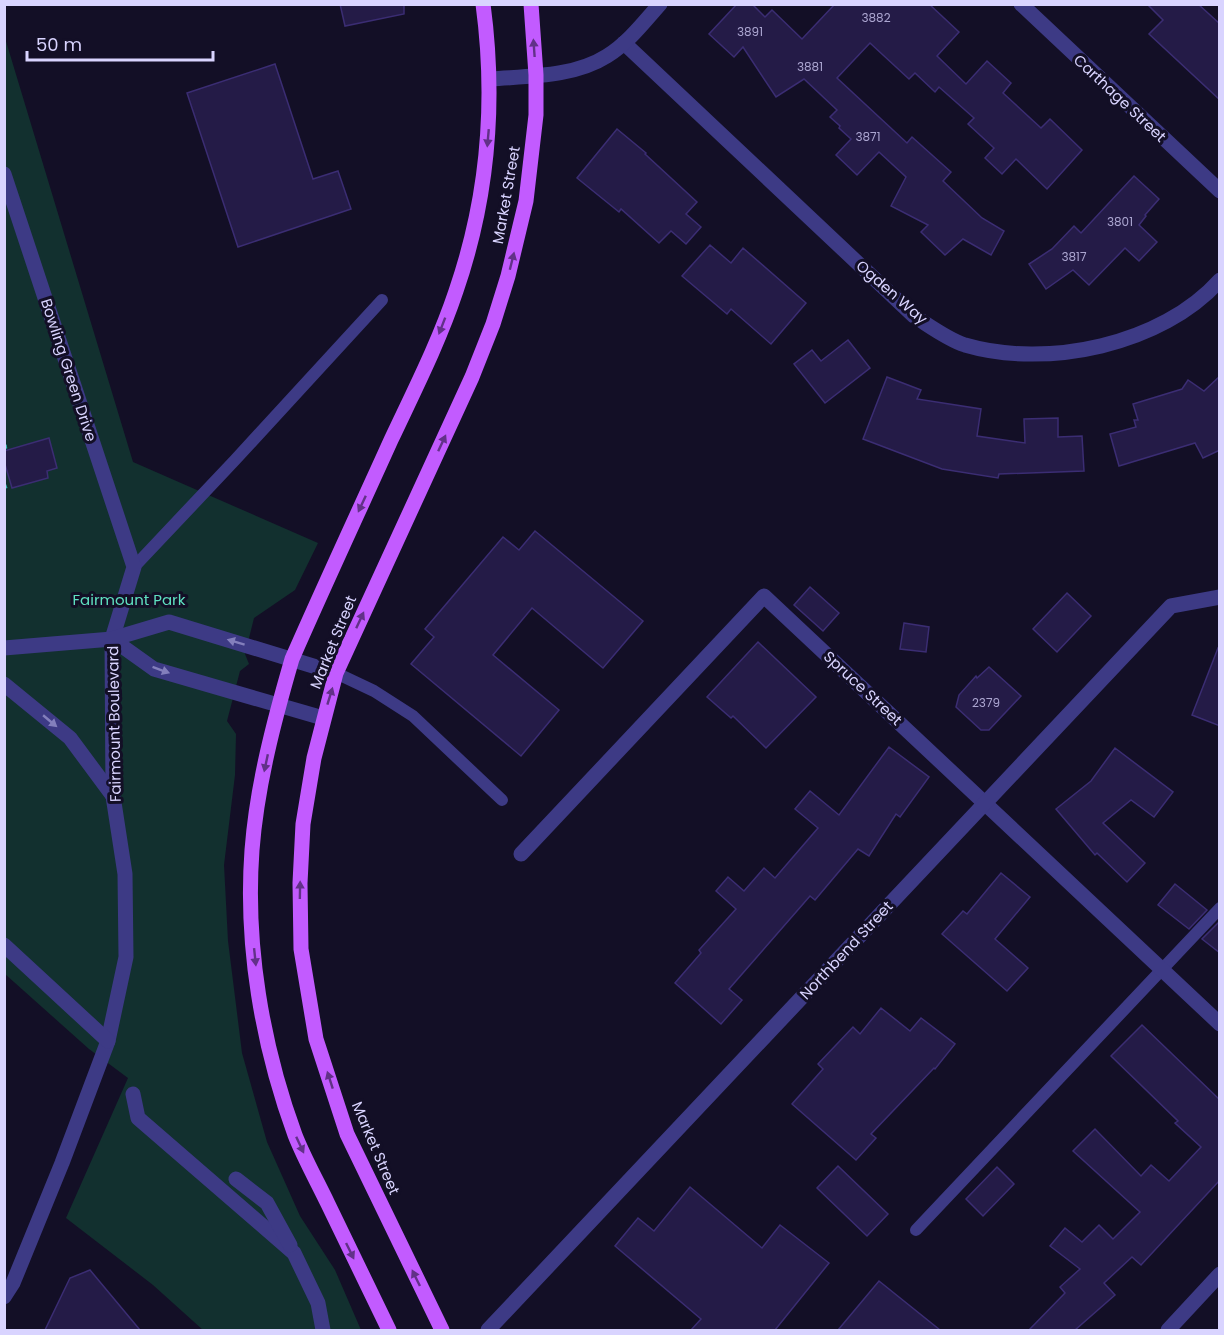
<svg xmlns="http://www.w3.org/2000/svg" width="1224" height="1335" font-family="Poppins,sans-serif">
	<style>
		.green { fill: #12302f }
		.building { fill: #241b47; stroke: #3b2d73; stroke-width: 1.5 }
		.lines { fill: none; stroke-linecap: round; stroke-linejoin: round }
		.path { stroke: #2fb8b0; stroke-width: 4; stroke-dasharray: 3 4.5; stroke-linecap: butt }
		.service { stroke: #3d3a85; stroke-width: 12 }
		.pedestrian { stroke: #3d3a85; stroke-width: 15 }
		.minor { stroke: #3d3a85; stroke-width: 15 }
		.primary { stroke: #c25bff; stroke-width: 15 }
		.oneway { fill: #623188 }
		.oneway2 { fill: #837fbc }
		.labels { text-anchor: middle; dominant-baseline: central; stroke-width: 6; stroke-linejoin: round; paint-order: stroke }
		.number-label { font-size: 12px; fill: #aca6d1 }
		.street-label { font-size: 15px; fill: #d9d4ff; stroke: #130f26 }
		.park-label { font-size: 15px; fill: #5fe0c0; stroke: #130f26 }
	</style>
	<rect width="100%" height="100%" fill="#130f26"/>
	<!-- green -->
	<path class="green" d="M5,38L133,462L318,543L295,590L254,618L245,654L249,664L240,671L227,721L236,734L235,775L224,865L228,941L242,1053L267,1142L300,1216L335,1270L361,1330H203L153,1285L66,1218L128,1078L89,1049L5,974Z"/>
	<!-- building -->
	<g class="building">
		<path d="M340,4H404V14L345,26Z"/>
		<path d="M737,4H752L765,17L772,10L802,39L835,4H929L959,32L937,56L966,84L987,61L1011,83L1003,93L1041,128L1050,119L1082,150L1047,189L1016,159L1002,174L985,158L994,148L968,124L974,118L939,87L935,92L915,73L909,79L870,43L837,78L907,143L912,137L951,172L943,181L982,218L1004,231L991,255L963,239L945,255L921,232L928,225L891,206L906,177L879,152L857,175L836,155L851,139L839,128L840,126L830,117L837,110L804,79L776,97L743,47L734,57L709,34Z"/>
		<path d="M1147,4H1198L1220,24V100L1149,34L1163,20Z"/>
		<path d="M275,64L313,179L338,171L351,209L238,247L187,93Z"/>
		<path d="M617,129L646,153L645,154L697,202L686,214L701,227L686,244L671,231L659,243L621,209L619,212L577,178Z"/>
		<path d="M1134,176L1159,199L1145,215L1146,216L1139,225L1157,242L1139,261L1125,248L1089,285L1073,270L1046,289L1029,264L1052,249L1074,226L1081,233Z"/>
		<path d="M710,245L731,263L743,248L806,303L771,344L731,309L727,314L682,276Z"/>
		<path d="M848,340L870,368L825,403L794,364L812,350L821,361Z"/>
		<path d="M1220,376V450L1203,458L1195,443L1119,466L1110,434L1136,427L1134,420H1138L1133,404L1182,389L1188,380L1204,391Z"/>
		<path d="M887,377L921,390L917,399L981,409L977,436L1025,443L1024,419L1058,418V437L1082,436L1084,471L999,474L998,478L942,469L863,439Z"/>
		<path d="M49,438L57,468L47,471L48,478L12,488L4,461V451Z"/>
		<path d="M535,531L643,621L603,668L532,608L493,655L559,710L521,756L411,664L434,637L425,629L503,537L519,550Z"/>
		<path d="M810,587L839,613L823,631L794,605Z"/>
		<path d="M1067,593L1091,616L1057,652L1033,629Z"/>
		<path d="M904,623L929,627L926,652L900,649Z"/>
		<path d="M758,642L816,697L766,748L733,716L731,718L707,697Z"/>
		<path d="M1218,648L1220,649V726L1192,715Z"/>
		<path d="M989,667L1021,696L989,730H981L956,707L959,695L976,676L977,678Z"/>
		<path d="M889,747L929,777L900,817L896,814L869,856L858,849L815,900L810,896L729,989L742,1000L721,1024L675,983L701,953L699,950L736,909L716,891L728,877L744,891L764,868L775,878L818,828L795,809L810,791L839,815Z"/>
		<path d="M1115,748L1173,792L1154,817L1131,800L1103,823L1145,863L1127,882L1097,853L1095,855L1056,809L1091,781Z"/>
		<path d="M1001,873L1030,897L995,939L1028,968L1007,991L942,934L963,911L967,914Z"/>
		<path d="M1175,884L1207,910L1189,929L1158,905Z"/>
		<path d="M1220,921V953L1202,939Z"/>
		<path d="M881,1008L910,1031L921,1018L955,1044L935,1069L934,1068L871,1134L876,1138L856,1160L792,1104L823,1069L818,1064L853,1027L860,1034Z"/>
		<path d="M1142,1025L1220,1100V1180L1141,1265L1132,1257L1104,1283L1115,1295L1075,1330H1029L1065,1293L1060,1287L1080,1269L1050,1246L1065,1228L1082,1242L1099,1225L1113,1239L1140,1212L1073,1151L1095,1129L1141,1176L1151,1165L1169,1181L1201,1147L1175,1123L1178,1121L1111,1056Z"/>
		<path d="M838,1166L888,1214L867,1236L817,1188Z"/>
		<path d="M997,1167L1014,1184L983,1216L966,1199Z"/>
		<path d="M690,1187L762,1248L780,1225L829,1263L775,1330H691L701,1319L615,1246L638,1218L654,1231Z"/>
		<path d="M90,1270L140,1330H45L70,1278Z"/>
		<path d="M879,1281L940,1330H838Z"/>
	</g>
	<g class="lines">
		<!-- path -->
		<g class="path">
			<path d="M4,447L11,446"/>
			<path d="M4,487L7,486"/>
		</g>
		<!-- service -->
		<g class="service">
			<path d="M134,567L235,460L382,300"/>
			<path d="M336,673L374,691L413,716L502,800"/>
			<path d="M916,1230L1220,908"/>
		</g>
		<!-- pedestrian -->
		<g class="pedestrian">
			<path d="M133,1094L138,1118L294,1253L318,1303L323,1330"/>
			<path d="M236,1179L267,1203L290,1245"/>
		</g>
		<!-- minor -->
		<g class="minor">
			<path d="M1021,4L1220,191"/>
			<path d="M624,43L914,316C930,326 947,339 965,345C1047,369 1162,345 1220,280"/>
			<path d="M491,79C529,76 574,77 607,56C628,43 644,22 660,4"/>
			<path d="M4,174L134,567L112,639L113,796L125,874L126,957L108,1041L62,1163L13,1283L4,1297"/>
			<path d="M112,639L154,669L323,718"/>
			<path d="M4,648L112,639L169,622L336,673"/>
			<path d="M4,684L70,738L113,796"/>
			<path d="M521,854L764,596L1220,1024"/>
			<path d="M4,945L108,1041"/>
			<path d="M488,1330L1171,606L1220,597"/>
			<path d="M1168,1330L1220,1274"/>
		</g>
		<!-- primary -->
		<g class="primary">
			<path d="M389,1330C369,1288 348,1246 328,1204C317,1181 304,1158 295,1135C262,1045 245,945 252,850C257,785 274,721 292,659C324,586 358,513 391,440C414,391 439,342 456,291C488,198 496,101 483,4"/>
			<path d="M442,1330L347,1134L316,1039L301,949L300,883L303,824L314,758L336,673L472,377L493,324L508,276L526,201L536,115V75L531,4"/>
		</g>
	</g>
	<!-- one-way arrows -->
	<defs><path id="oneway-solid" d="M-6-.8H1V-3.2L6.5 0L1 3.2V.8H-6Z" transform="scale(1.5)"/></defs>
	<g class="oneway">
		<use href="#oneway-solid" transform="translate(534 48) rotate(-94)"/>
		<use href="#oneway-solid" transform="translate(488 138) rotate(95)"/>
		<use href="#oneway-solid" transform="translate(512 261) rotate(-76)"/>
		<use href="#oneway-solid" transform="translate(442 326) rotate(111)"/>
		<use href="#oneway-solid" transform="translate(442 443) rotate(-65)"/>
		<use href="#oneway-solid" transform="translate(362 504) rotate(115)"/>
		<use href="#oneway-solid" transform="translate(360 620) rotate(-65)"/>
		<use href="#oneway-solid" transform="translate(330 696) rotate(-73)"/>
		<use href="#oneway-solid" transform="translate(266 763) rotate(102)"/>
		<use href="#oneway-solid" transform="translate(300 890) rotate(-89)"/>
		<use href="#oneway-solid" transform="translate(255 957) rotate(84)"/>
		<use href="#oneway-solid" transform="translate(330 1080) rotate(-108)"/>
		<use href="#oneway-solid" transform="translate(300 1145) rotate(65)"/>
		<use href="#oneway-solid" transform="translate(350 1251) rotate(64)"/>
		<use href="#oneway-solid" transform="translate(416 1278) rotate(-116)"/>
	</g>
	<g class="oneway2">
		<use href="#oneway-solid" transform="translate(236 642) rotate(-163)"/>
		<use href="#oneway-solid" transform="translate(161 670) rotate(20)"/>
		<use href="#oneway-solid" transform="translate(50 721) rotate(40)"/>
	</g>
	<g class="labels">
		<!-- number labels -->
		<g class="number-label">
			<text x="876" y="17">3882</text>
			<text x="750" y="31">3891</text>
			<text x="810" y="66">3881</text>
			<text x="868" y="136">3871</text>
			<text x="1120" y="221">3801</text>
			<text x="1074" y="256">3817</text>
			<text x="986" y="702">2379</text>
		</g>
		<!-- street labels -->
		<g class="street-label">
			<text transform="translate(1120 98) rotate(43)">Carthage Street</text>
			<text transform="translate(506 195) rotate(-80)">Market Street</text>
			<text transform="translate(892 292) rotate(41)">Ogden Way</text>
			<text transform="translate(69 370) rotate(72)">Bowling Green Drive</text>
			<text transform="translate(333 642) rotate(-68)">Market Street</text>
			<text transform="translate(863 688) rotate(43)">Spruce Street</text>
			<text transform="translate(114 724) rotate(-91)">Fairmount Boulevard</text>
			<text transform="translate(846 950) rotate(-47)">Northbend Street</text>
			<text transform="translate(376 1148) rotate(67)">Market Street</text>
		</g>
		<!-- park labels -->
		<g class="park-label">
			<text x="129" y="599">Fairmount Park</text>
		</g>
	</g>
	<!-- border -->
	<rect width="1224" height="1335" fill="none" stroke="#d9d4ff" stroke-width="12"/>
	<!-- scale -->
	<path d="M27 51v9h186v-9" fill="none" stroke="#d9d4ff" stroke-width="3"/>
	<text x="36" y="51" font-size="18" fill="#d9d4ff" stroke="#130f26" stroke-width="4.5" paint-order="stroke">50 m</text>
</svg>
